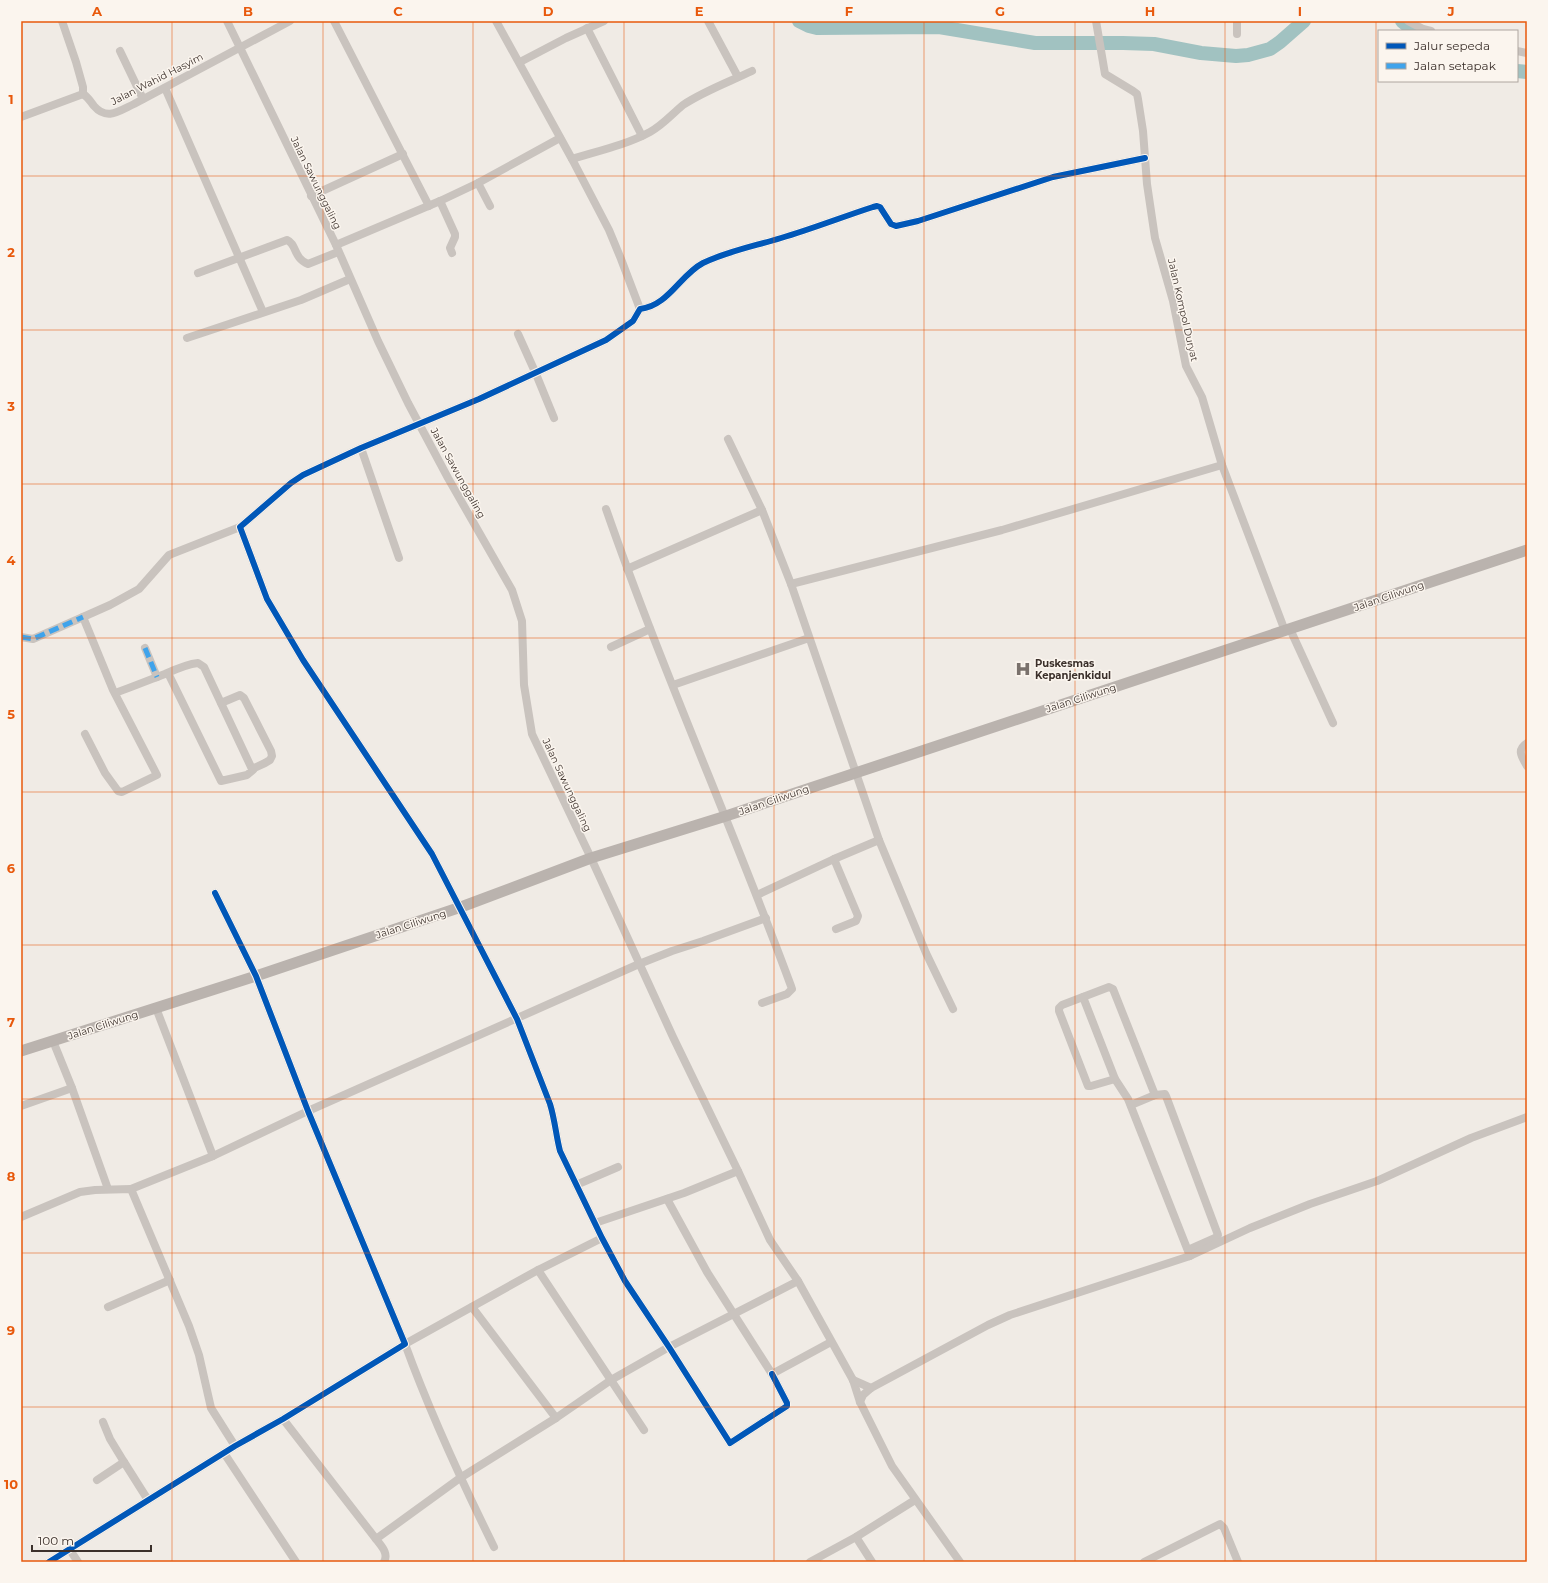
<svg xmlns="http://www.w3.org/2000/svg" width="1548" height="1583" font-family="Montserrat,sans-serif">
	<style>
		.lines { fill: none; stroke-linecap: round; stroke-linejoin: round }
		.river { stroke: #a1c2c1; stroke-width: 14 }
		.minor { stroke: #c9c3be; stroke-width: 8 }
		.secondary { stroke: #bab3ae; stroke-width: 11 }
		.quiet { stroke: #3fa3eb; stroke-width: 5; stroke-dasharray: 10 5; stroke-linecap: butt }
		.cycleway-casing { stroke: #fbf5ee; stroke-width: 8 }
		.cycleway { stroke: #0057b8; stroke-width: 6 }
		.grid { fill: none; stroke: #e8590c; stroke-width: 1; stroke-opacity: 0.55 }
		.labels { text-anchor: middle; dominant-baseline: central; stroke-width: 3; stroke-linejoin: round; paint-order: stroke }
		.street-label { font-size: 10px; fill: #3b302b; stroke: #fbf5ee }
		.poi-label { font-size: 10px; font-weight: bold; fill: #3b302b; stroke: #fbf5ee; text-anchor: start }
		.neatline { fill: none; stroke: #e8590c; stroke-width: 1.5 }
		.grid-label { font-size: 13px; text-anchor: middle; font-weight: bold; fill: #e8590c }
	</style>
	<rect width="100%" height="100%" fill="#f0ebe5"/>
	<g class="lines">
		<!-- river -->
		<g class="river">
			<path d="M799,21L809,26L817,28L939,27L1035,43H1123L1154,44L1201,53L1236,56L1248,55L1270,49L1280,42L1304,21"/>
			<path d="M1402,21L1414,31"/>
			<path d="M1517,71L1527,72"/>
		</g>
		<!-- minor -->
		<g class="minor">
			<path d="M62,21L76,62L83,87V94"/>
			<path d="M227,21L336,245L378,341L408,403L448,478L512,590L522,621L524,685L532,734L591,858L673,1037L738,1171L770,1240L798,1281L853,1380L860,1402L892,1466L960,1562"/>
			<path d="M334,21L429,206"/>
			<path d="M496,21L572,159L609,230L621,259L640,309"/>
			<path d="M708,21L738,77"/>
			<path d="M1096,21L1105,74L1133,91L1137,94L1138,99L1143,131L1147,184L1155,238L1173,301L1186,366L1202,397L1222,465L1285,631"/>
			<path d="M1237,21V34"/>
			<path d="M1408,21L1423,29L1431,31"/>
			<path d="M587,28L642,136"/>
			<path d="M120,51L143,99"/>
			<path d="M1517,51L1527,53"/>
			<path d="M520,62L566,38L604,21"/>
			<path d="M165,88L263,312"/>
			<path d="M83,94C88,97 90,101 94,106C107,121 119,111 134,104L290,21"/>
			<path d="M21,117L83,94"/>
			<path d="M572,159C598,151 626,145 650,132C663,125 672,114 683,105C704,91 729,82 752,71"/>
			<path d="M478,183L490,206"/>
			<path d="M311,196L403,154"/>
			<path d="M440,201L455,234V237L450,248L452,253"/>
			<path d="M336,245L440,201L478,183L560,138"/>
			<path d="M198,273L287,240C297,244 293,258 308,264L338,252"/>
			<path d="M518,334L536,374L554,418"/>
			<path d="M187,338L301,300L350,279"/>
			<path d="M728,439L762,510L791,584L879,840L926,953L953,1009"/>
			<path d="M361,448L399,558"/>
			<path d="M606,509C662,670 732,826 791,986L792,989L787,994L762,1003"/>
			<path d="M627,569L762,510"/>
			<path d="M791,584L1002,530L1222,465"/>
			<path d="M1290,629L1333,723"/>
			<path d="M21,637L33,639L83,617"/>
			<path d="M611,647L650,629"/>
			<path d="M145,648L157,677"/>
			<path d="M673,685L809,638"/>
			<path d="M115,693C132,687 149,680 165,674C176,669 187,664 198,663L204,667L252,769L253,770L247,775L221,781L168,673"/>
			<path d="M221,703L240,695L244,698L271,751L272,756L270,760L265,763L252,769"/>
			<path d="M85,734L105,773L118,791L122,792L157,775L113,690L83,617L110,605L139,589L169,555L240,527"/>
			<path d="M1527,743C1516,750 1522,757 1527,766"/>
			<path d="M834,859L858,916L856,921L836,929"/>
			<path d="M757,895L834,859L879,840"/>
			<path d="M1083,997L1115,1079L1128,1099L1190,1256"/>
			<path d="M156,1008L213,1156"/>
			<path d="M53,1041L72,1088L108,1189"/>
			<path d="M1115,1079L1091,1086H1088L1059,1011V1008L1062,1005L1109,987L1113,989L1155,1095"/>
			<path d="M1131,1105L1155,1095L1165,1094L1166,1096L1218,1235L1215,1238L1188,1250"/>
			<path d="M21,1106L72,1088"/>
			<path d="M576,1185L618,1167"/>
			<path d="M131,1189L213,1156L308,1111L639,964L672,951L703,941L766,918"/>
			<path d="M667,1199L707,1272L772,1374L831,1342"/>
			<path d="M21,1217L80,1192L95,1190L131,1189L189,1326L199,1355L211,1408L235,1446"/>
			<path d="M595,1223L684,1193L738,1171"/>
			<path d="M538,1270L644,1430"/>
			<path d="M108,1307L170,1280"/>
			<path d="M472,1307L556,1418"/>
			<path d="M772,1374L787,1403V1406L730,1443L669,1347L625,1281L602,1238L560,1151C556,1136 555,1120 550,1104L517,1019L432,854L303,660L267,599L240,527L291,483L303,475L361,448L479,399L606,340L633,321L640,309C668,306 680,275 703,263C728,251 755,246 781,238C812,229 842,217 873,207L877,206L880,207L891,224L896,226L918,221L1053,177L1145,158"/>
			<path d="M853,1380L871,1388"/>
			<path d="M860,1402L863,1395L871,1388L988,1325L1010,1315L1190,1256L1250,1228L1310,1204L1377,1181L1471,1138L1527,1117"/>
			<path d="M283,1419L376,1539"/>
			<path d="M103,1422L110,1439L124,1462"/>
			<path d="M224,1453L296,1562"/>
			<path d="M97,1480L124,1462L148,1500"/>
			<path d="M856,1537L872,1562"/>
			<path d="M494,1547C461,1480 430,1413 405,1344L538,1270L602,1238"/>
			<path d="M70,1550L78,1562"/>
			<path d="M49,1562L235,1446L283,1419L405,1344L308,1111L256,976L215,893"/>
			<path d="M384,1562C389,1553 381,1546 376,1539L460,1478L556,1418L611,1380L669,1347L798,1281"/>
			<path d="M810,1562L856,1537L915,1500"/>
			<path d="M1144,1562L1220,1524L1224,1528L1238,1562"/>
		</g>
		<!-- secondary -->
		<path class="secondary" d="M21,1051L256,976L461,907L591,858L726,816L1527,550"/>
		<!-- quiet -->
		<g class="quiet">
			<path d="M21,637L33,639L83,617"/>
			<path d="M145,648L157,677"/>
		</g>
		<defs>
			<g id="cycleway">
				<path d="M772,1374L787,1403V1406L730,1443L669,1347L625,1281L602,1238L560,1151C556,1136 555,1120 550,1104L517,1019L432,854L303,660L267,599L240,527L291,483L303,475L361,448L479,399L606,340L633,321L640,309C668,306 680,275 703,263C728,251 755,246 781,238C812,229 842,217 873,207L877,206L880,207L891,224L896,226L918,221L1053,177L1145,158"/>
				<path d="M49,1562L235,1446L283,1419L405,1344L308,1111L256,976L215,893"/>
			</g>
		</defs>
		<!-- cycleway casing -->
		<use href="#cycleway" class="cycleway-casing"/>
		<!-- cycleway -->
		<use href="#cycleway" class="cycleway"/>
	</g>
	<!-- grid -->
	<path class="grid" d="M172,21V1562M323,21V1562M473,21V1562M624,21V1562M774,21V1562M924,21V1562M1075,21V1562M1225,21V1562M1376,21V1562M21,176H1527M21,330H1527M21,484H1527M21,638H1527M21,792H1527M21,945H1527M21,1099H1527M21,1253H1527M21,1407H1527"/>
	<!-- icons -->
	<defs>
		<symbol id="hospital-bare" viewBox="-9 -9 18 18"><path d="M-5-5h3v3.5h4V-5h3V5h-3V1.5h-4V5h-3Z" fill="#7a716c" stroke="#fbf5ee" stroke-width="2.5" paint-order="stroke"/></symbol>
	</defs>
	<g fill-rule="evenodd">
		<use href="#hospital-bare" x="1012" y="658" width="22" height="22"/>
	</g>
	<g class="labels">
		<!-- street labels -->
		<g class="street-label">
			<text transform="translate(157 79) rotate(-27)">Jalan Wahid Hasyim</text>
			<text transform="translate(316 183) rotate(64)">Jalan Sawunggaling</text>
			<text transform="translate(1183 310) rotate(77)">Jalan Kompol Duryat</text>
			<text transform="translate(458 473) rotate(61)">Jalan Sawunggaling</text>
			<text transform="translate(1389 596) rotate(-19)">Jalan Ciliwung</text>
			<text transform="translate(1081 698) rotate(-18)">Jalan Ciliwung</text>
			<text transform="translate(567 785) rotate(65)">Jalan Sawunggaling</text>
			<text transform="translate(774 800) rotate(-19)">Jalan Ciliwung</text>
			<text transform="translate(411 924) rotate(-18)">Jalan Ciliwung</text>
			<text transform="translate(103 1025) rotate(-18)">Jalan Ciliwung</text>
		</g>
		<!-- poi labels -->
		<g class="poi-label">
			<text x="1035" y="663">Puskesmas<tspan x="1035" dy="12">Kepanjenkidul</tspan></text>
		</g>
	</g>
	<!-- border -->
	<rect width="1548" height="1583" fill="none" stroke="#fbf5ee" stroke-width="44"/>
	<!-- legend -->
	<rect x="1378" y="30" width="140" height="52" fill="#fbf5ee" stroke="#aea6a0"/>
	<rect x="1386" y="43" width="20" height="6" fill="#0057b8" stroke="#aea6a0"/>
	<text x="1414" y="50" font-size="12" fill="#3b302b">Jalur sepeda</text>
	<rect x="1386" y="63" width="20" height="6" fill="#3fa3eb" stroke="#aea6a0"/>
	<text x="1414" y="70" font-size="12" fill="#3b302b">Jalan setapak</text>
	<!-- scale -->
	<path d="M32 1545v6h119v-6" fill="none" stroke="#3b302b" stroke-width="2"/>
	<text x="38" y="1545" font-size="12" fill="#3b302b" stroke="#fbf5ee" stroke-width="3" paint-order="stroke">100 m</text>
	<rect x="22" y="22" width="1504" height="1539" class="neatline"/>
	<g class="grid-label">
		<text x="97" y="16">A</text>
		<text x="248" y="16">B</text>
		<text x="398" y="16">C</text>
		<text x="548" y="16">D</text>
		<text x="699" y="16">E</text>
		<text x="849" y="16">F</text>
		<text x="1000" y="16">G</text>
		<text x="1150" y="16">H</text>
		<text x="1300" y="16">I</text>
		<text x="1451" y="16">J</text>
		<text x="11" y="104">1</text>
		<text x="11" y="257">2</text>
		<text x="11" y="411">3</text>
		<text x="11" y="565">4</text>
		<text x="11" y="719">5</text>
		<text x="11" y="873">6</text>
		<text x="11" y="1027">7</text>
		<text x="11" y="1181">8</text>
		<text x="11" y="1335">9</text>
		<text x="11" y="1489">10</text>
	</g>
</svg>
